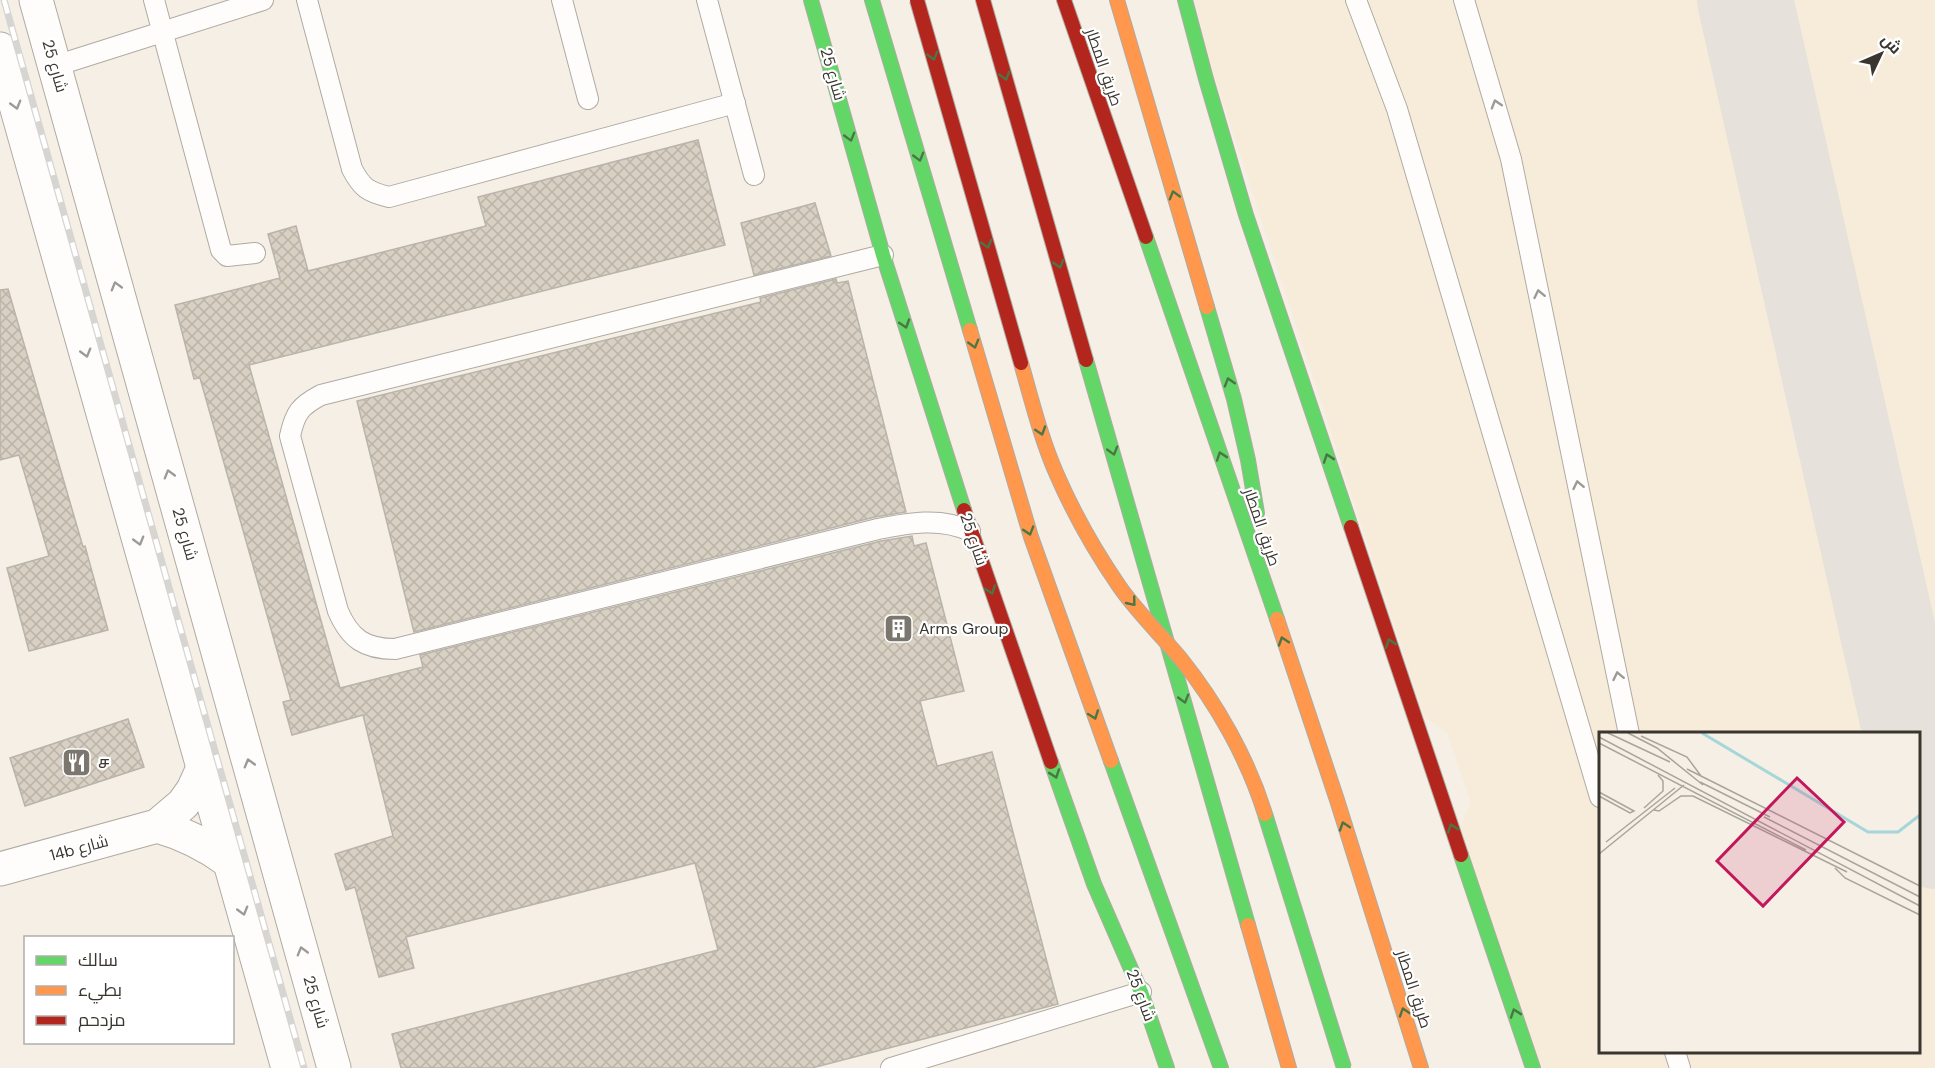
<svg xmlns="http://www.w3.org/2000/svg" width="1935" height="1068" font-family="'DM Sans',Cairo,'Noto Sans Tamil',sans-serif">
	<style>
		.built { fill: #f7ecd9; fill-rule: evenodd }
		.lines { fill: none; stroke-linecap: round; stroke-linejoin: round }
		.taxiway { stroke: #e6e2db; stroke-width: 96 }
		.building { fill: url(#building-cross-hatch); stroke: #b8b4ac; stroke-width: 1.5 }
		.lane-casing { stroke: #afaba3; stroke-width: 22 }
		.street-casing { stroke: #afaba3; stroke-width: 35 }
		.fast-casing { stroke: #afaba3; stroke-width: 16 }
		.slow-casing { stroke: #afaba3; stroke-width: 16 }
		.jam-casing { stroke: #afaba3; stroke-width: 16 }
		.lane { stroke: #fefdfb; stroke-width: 20 }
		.street { stroke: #fefdfb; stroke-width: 33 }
		.fast { stroke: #63d668; stroke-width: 14 }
		.slow { stroke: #ff974d; stroke-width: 14 }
		.jam { stroke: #b3261e; stroke-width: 14 }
		.rail-casing { stroke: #d6d5d1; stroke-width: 7 }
		.rail { stroke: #fff; stroke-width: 4.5; stroke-dasharray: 14; stroke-linecap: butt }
		.fast-bridge-casing { stroke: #afaba3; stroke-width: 16; stroke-linecap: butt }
		.slow-bridge-casing { stroke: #afaba3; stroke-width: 16; stroke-linecap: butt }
		.jam-bridge-casing { stroke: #afaba3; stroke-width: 16; stroke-linecap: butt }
		.fast-bridge { stroke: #63d668; stroke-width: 14 }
		.slow-bridge { stroke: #ff974d; stroke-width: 14 }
		.jam-bridge { stroke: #b3261e; stroke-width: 14 }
		.oneway { stroke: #4a7646 }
		.oneway2 { stroke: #9c9a95 }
		.labels { text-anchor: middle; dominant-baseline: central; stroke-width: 4.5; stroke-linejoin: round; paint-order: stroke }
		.street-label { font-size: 16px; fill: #3a362f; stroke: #fff }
		.poi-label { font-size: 16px; fill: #3a362f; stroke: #fff; text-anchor: start }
		.inset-river { fill: none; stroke: #a7d6d9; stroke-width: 3 }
		.inset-road { fill: none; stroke: #aaa59c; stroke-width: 1.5 }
		.view { fill: #c2185b; fill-opacity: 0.15; stroke: #c2185b; stroke-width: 3 }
		.inset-edge { fill: none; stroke: #3a362f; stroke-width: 3 }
	</style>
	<defs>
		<pattern id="building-cross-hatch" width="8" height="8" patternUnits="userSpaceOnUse" patternTransform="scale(1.5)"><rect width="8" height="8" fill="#d8d0c2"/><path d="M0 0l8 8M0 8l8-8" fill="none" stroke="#bab3a7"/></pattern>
	</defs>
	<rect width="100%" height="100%" fill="#f5efe5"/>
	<!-- built -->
	<path class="built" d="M1194,0H1935V1068H1542L1460,826L1471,803L1447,733L1424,716L1214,75ZM1600,734H1918V1052H1600Z"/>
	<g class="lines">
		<!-- taxiway -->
		<g class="taxiway">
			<path d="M1745,0L1911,734"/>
			<path d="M1918,768L1935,841"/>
		</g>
	</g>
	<!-- building -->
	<g class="building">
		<path d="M698,140L725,245L249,365L340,688L423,667L420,655L881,541L912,536L914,546L926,543L964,691L920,701L937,766L992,752L1058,1004L812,1068H401L392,1034L718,950L695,863L406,937L414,968L379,977L355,887L346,890L335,854L393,836L363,715L292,735L283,702L291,700L200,378L194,379L175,305L280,278L268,234L296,226L308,271L486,226L478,197Z"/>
		<path d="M815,203L831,256L754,275L741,223Z"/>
		<path d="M836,279L837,283L848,281L906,512L875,517L414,632L357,401L761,302L760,298Z"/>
		<path d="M8,289L83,547L85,546L108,630L29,651L7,568L49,556L19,455L0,460V290Z"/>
		<path d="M128,719L144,767L25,806L10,758Z"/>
	</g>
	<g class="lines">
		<defs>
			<g id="lane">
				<path d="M154,0L221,250L227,256L255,253"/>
				<path d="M307,0L352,169C362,188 368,192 389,197L735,103"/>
				<path d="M562,0L588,99"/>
				<path d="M707,0L754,175"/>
				<path d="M1356,0L1397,109L1600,797"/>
				<path d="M1464,0L1511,159L1629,734"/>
				<path d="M55,66L263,0"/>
				<path d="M883,255L321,395C300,406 295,413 290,436L338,611C350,639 365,649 395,649L878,529C908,523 941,517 970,531"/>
				<path d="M1675,1052L1680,1068"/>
				<path d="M891,1068L1141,992"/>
			</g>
			<g id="street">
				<path d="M36,0L334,1068"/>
				<path d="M0,49L288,1068"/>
				<path d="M157,826C185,834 207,845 230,862"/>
				<path d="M0,869L157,826L183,804L193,790L203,768"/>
			</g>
			<g id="fast">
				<path d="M811,0L883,255L964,510"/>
				<path d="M872,0L970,330"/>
				<path d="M1185,0L1206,79L1246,215L1351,527"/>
				<path d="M1146,237L1277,619"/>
				<path d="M1207,307L1234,399L1248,460L1257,513"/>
				<path d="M1086,360L1248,925"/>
				<path d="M1111,761L1221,1068"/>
				<path d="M1051,762L1094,884L1141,992L1167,1068"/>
				<path d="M1461,855L1533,1068"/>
			</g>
			<g id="slow">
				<path d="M1117,0L1207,307"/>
				<path d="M970,330L1031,537L1111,761"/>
				<path d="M1277,619L1337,800L1421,1068"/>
				<path d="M1248,925L1289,1068"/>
			</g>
			<g id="jam">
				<path d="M983,0L1086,360"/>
				<path d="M1064,0L1146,237"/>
				<path d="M964,510L1051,762"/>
				<path d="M1351,527L1461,855"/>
			</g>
		</defs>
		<!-- lane casing -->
		<use href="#lane" class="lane-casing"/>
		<!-- street casing -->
		<use href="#street" class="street-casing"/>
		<!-- fast casing -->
		<use href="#fast" class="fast-casing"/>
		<!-- slow casing -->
		<use href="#slow" class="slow-casing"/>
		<!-- jam casing -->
		<use href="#jam" class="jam-casing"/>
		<!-- lane -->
		<use href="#lane" class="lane"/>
		<!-- street -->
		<use href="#street" class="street"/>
		<!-- fast -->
		<use href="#fast" class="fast"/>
		<!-- slow -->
		<use href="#slow" class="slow"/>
		<!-- jam -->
		<use href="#jam" class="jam"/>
		<defs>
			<path id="rail" d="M4,0L304,1068"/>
		</defs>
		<!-- rail casing -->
		<use href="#rail" class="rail-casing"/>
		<!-- rail -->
		<use href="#rail" class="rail"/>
		<defs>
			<path id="fast-bridge" d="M1265,814L1344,1068"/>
			<path id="slow-bridge" d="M1021,363C1032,401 1041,439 1057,475C1074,514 1095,551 1119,586C1137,612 1161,635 1181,659C1217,704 1248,759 1265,814"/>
			<path id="jam-bridge" d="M917,0L1021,363"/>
		</defs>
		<!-- fast-bridge casing -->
		<use href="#fast-bridge" class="fast-bridge-casing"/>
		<!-- slow-bridge casing -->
		<use href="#slow-bridge" class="slow-bridge-casing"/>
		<!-- jam-bridge casing -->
		<use href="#jam-bridge" class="jam-bridge-casing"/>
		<!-- fast-bridge -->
		<use href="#fast-bridge" class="fast-bridge"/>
		<!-- slow-bridge -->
		<use href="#slow-bridge" class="slow-bridge"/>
		<!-- jam-bridge -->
		<use href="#jam-bridge" class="jam-bridge"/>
	</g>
	<!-- one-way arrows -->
	<defs><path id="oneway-chevron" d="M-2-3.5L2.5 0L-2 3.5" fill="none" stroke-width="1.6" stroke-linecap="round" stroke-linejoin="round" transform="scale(1.5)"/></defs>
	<g class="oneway">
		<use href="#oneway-chevron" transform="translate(933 56) rotate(74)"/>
		<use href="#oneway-chevron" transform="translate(1005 76) rotate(74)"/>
		<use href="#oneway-chevron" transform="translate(850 137) rotate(74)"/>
		<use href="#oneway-chevron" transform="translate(919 157) rotate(74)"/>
		<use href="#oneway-chevron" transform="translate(1174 195) rotate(-106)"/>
		<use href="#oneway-chevron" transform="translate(987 244) rotate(74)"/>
		<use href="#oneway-chevron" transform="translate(1059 264) rotate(74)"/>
		<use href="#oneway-chevron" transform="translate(905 324) rotate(72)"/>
		<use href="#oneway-chevron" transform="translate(974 344) rotate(74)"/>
		<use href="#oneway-chevron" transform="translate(1229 382) rotate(-107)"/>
		<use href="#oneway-chevron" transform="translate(1041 431) rotate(72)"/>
		<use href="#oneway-chevron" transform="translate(1113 451) rotate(74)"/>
		<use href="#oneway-chevron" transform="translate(1221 456) rotate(-109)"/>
		<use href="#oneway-chevron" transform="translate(1328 458) rotate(-109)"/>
		<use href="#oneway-chevron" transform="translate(1029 531) rotate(73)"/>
		<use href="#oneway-chevron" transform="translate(991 590) rotate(71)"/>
		<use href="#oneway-chevron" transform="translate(1132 602) rotate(51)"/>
		<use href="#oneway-chevron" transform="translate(1283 641) rotate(-108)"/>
		<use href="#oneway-chevron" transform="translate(1390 643) rotate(-109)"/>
		<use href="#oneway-chevron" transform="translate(1184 699) rotate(74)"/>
		<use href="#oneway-chevron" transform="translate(1094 715) rotate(70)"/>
		<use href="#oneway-chevron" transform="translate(1055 774) rotate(71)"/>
		<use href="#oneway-chevron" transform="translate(1344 826) rotate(-108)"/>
		<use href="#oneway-chevron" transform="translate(1452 828) rotate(-109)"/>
		<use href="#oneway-chevron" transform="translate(1404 1012) rotate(-108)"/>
		<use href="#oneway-chevron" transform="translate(1515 1013) rotate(-109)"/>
	</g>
	<g class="oneway2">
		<use href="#oneway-chevron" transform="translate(1496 104) rotate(-107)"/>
		<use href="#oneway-chevron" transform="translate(16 105) rotate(74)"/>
		<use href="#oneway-chevron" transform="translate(116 286) rotate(-106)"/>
		<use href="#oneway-chevron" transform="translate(1539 294) rotate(-102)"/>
		<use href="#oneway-chevron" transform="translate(86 353) rotate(74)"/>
		<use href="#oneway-chevron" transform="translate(169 474) rotate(-106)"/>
		<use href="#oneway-chevron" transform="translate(1578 485) rotate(-102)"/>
		<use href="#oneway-chevron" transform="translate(139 541) rotate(74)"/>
		<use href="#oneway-chevron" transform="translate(1618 676) rotate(-102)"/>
		<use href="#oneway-chevron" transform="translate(249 763) rotate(-106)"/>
		<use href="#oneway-chevron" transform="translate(243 911) rotate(74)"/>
		<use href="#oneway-chevron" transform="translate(302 951) rotate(-106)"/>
	</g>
	<!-- icons -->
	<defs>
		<symbol id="building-square" viewBox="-11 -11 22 22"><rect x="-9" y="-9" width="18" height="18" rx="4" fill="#7b776f" stroke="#fff"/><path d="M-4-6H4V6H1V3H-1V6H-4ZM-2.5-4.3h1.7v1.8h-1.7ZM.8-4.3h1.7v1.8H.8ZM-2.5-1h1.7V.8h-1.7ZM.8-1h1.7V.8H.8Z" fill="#fff"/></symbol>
		<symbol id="restaurant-square" viewBox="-11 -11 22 22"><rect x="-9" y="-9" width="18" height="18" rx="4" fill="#7b776f" stroke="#fff"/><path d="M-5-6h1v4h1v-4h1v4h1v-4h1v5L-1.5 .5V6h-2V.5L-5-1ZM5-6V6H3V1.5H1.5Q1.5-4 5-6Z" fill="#fff"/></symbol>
	</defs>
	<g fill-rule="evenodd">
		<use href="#building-square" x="882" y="612" width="33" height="33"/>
		<use href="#restaurant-square" x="60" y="746" width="33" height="33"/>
	</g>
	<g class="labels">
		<!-- street labels -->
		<g class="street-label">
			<text transform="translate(55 66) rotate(74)">شارع 25</text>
			<text transform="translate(1104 67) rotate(71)">طريق المطار</text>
			<text transform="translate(833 74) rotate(74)">شارع 25</text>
			<text transform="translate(1262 527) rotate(71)">طريق المطار</text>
			<text transform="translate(185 534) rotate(74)">شارع 25</text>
			<text transform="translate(974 539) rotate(71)">شارع 25</text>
			<text transform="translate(79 848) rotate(-15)">14b شارع</text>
			<text transform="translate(1414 989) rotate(72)">طريق المطار</text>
			<text transform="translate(1141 995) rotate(69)">شارع 25</text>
			<text transform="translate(316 1002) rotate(74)">شارع 25</text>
		</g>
		<!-- poi labels -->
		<g class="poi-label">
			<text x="919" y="628">Arms Group</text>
			<text x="98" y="762">ச</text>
		</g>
	</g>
	<!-- overview -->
	<g transform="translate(1599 732)">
		<rect width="321" height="321" fill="#f5efe5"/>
		<path class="inset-river" d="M103,1L269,100H299L321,83"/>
		<path class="inset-road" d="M9,1L71,30M29,1L58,16L104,53M42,4L88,25L102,44M0,5L321,174M0,11L207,118M88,37L321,154M101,50L171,85M0,60L35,79L31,81L0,64M45,76L64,59V49L59,43M55,78L60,79L82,64H94L248,140M165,85L321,165M7,110L76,56M0,122L85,53M236,136L246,146L321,183"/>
		<path class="view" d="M198,46L245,90L164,174L118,129Z"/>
		<rect width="321" height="321" class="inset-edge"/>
	</g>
	<!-- legend -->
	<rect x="24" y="936" width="210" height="108" fill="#ffffff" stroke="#b0afac" stroke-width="1.5"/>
	<rect x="36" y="956" width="30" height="9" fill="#63d668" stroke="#b0afac" stroke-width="1.5"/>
	<text x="78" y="966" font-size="18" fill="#3a362f">سالك</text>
	<rect x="36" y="986" width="30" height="9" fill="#ff974d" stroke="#b0afac" stroke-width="1.5"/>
	<text x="78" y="996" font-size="18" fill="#3a362f">بطيء</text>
	<rect x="36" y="1016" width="30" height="9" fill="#b3261e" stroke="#b0afac" stroke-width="1.5"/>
	<text x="78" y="1026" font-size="18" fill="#3a362f">مزدحم</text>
	<!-- north arrow -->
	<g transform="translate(1881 54) rotate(46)" stroke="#ffffff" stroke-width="4.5" paint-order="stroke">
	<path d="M0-4.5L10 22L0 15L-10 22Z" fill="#3a362f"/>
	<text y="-9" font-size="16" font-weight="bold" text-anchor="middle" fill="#3a362f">ش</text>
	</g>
</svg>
